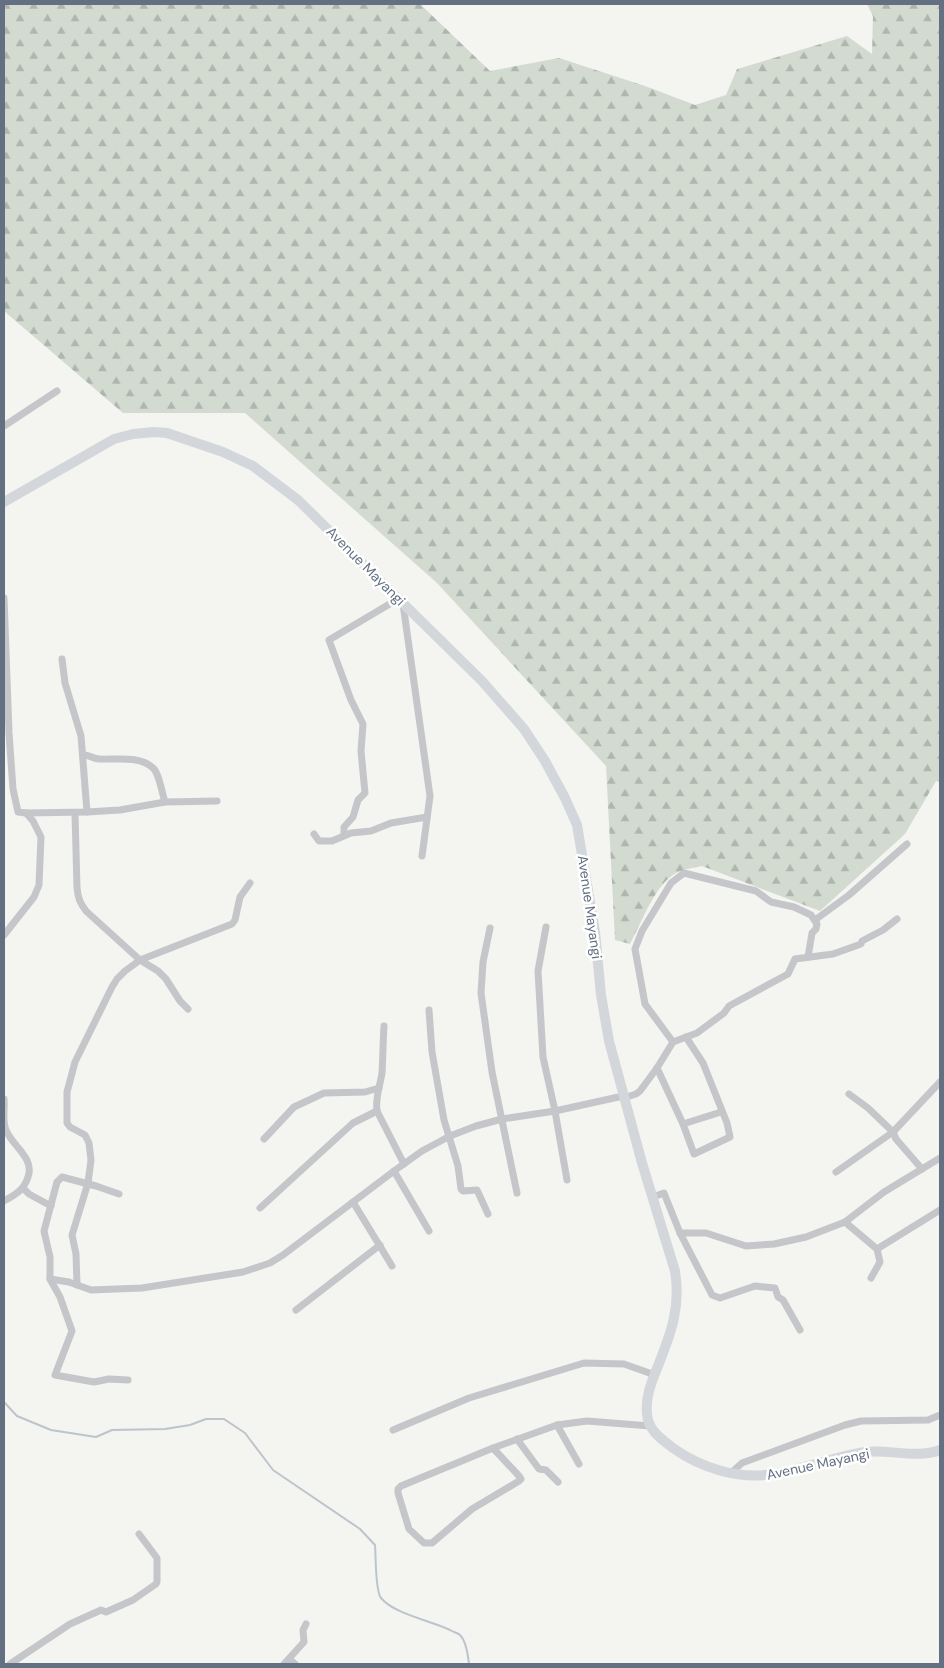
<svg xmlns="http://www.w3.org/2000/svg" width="944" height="1668" font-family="'DM Sans',sans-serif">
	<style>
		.forest { fill: url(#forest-firs) }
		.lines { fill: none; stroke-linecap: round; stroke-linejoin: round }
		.stream { stroke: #bcc5cc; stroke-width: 2 }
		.street { stroke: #c4c6ca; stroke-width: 7 }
		.secondary { stroke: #d3d7dc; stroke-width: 10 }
		.labels { text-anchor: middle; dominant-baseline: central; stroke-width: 5; stroke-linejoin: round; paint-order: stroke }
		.street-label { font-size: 14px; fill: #627082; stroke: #fff }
	</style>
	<defs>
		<pattern id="forest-firs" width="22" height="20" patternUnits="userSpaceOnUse" patternTransform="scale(1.25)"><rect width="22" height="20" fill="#d3dbd1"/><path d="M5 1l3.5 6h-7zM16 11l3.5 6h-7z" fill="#afb6af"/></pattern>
	</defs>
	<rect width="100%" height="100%" fill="#f4f4f0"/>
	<!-- forest -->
	<path class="forest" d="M4,4H420L490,71L559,58L645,86L695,105L726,95L737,69L847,36L872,54L873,16L867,4H940V782L936,781L905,834L820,911L702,866C693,868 684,869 676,873C655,884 641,924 630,944L615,940L606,766L437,583L245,413H123L4,311Z"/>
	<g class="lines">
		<!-- stream -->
		<path class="stream" d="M4,1402L17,1416L51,1430L96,1437L112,1430L165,1429L190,1425L206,1419H224L245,1433L273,1470L360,1529L375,1545C376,1556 375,1591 381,1598C394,1614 432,1621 450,1630C453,1632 458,1633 460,1635C467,1642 468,1656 469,1664"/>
		<!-- street -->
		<g class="street">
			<path d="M4,426L57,391"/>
			<path d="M4,598L9,733L13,789L18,812L26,813L87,812L120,810L165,802L217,801"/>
			<path d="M403,604L430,796L422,856"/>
			<path d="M62,659L65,683L81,736L87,812"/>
			<path d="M84,755C89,755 94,759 99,759C115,760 140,755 153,768C159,773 162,793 165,802"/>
			<path d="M75,813L77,888C78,898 80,903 86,911L140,960L158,971L166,979L180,1001L188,1009"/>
			<path d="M314,834L319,841H332L351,833L371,831L391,823L427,817"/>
			<path d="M344,835V827L353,817L358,800L365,793L361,751L363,724L351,700L329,640L398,599"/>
			<path d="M815,920L849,895L907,844"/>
			<path d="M546,927L538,971L543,1057L555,1111L567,1180"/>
			<path d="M490,928L483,962L481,993L492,1072L517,1193"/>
			<path d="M4,935L34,897L39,885L41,837L33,821L26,813"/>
			<path d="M429,1010L432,1052L444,1120L458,1166L461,1189L463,1191L477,1190L488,1214"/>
			<path d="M384,1026C383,1041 383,1057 382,1073C380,1086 375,1098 377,1111L404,1164"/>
			<path d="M673,1042L645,1004L635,949L642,931L671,883L684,873L756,891L771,902L794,907L811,915L817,924L816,929L812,933L808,957"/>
			<path d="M657,1068L683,1124L694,1154L730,1137L727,1123L703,1063L686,1037"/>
			<path d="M624,1098L636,1094L640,1091L657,1068L673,1042L697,1033L724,1013L729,1006L788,974L795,959L833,954L861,944L862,941L883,930L897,919"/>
			<path d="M4,1099C5,1109 2,1121 6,1130C12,1146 35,1158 28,1177C24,1190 15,1195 4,1201"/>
			<path d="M683,1124L721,1112"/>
			<path d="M264,1139L294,1107L324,1093L365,1092L379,1088"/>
			<path d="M922,1169L896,1139L893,1132L940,1082"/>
			<path d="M394,1171L429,1231"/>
			<path d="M836,1172L893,1132L868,1108L849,1094"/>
			<path d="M23,1188L29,1194L51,1206"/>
			<path d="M119,1194L96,1186L62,1177L57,1182L44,1231L50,1257V1279L60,1297L72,1331L55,1375L94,1382L109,1379L128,1380"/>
			<path d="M653,1197L664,1193L680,1233L712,1295L720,1298L755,1286L775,1288L778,1297L783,1300L800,1330"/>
			<path d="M353,1202L392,1266"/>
			<path d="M260,1208L353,1123L377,1111"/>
			<path d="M845,1222L877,1249L880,1262L871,1278"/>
			<path d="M680,1233H706L746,1246L774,1244L806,1237L845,1222L884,1192L940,1158"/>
			<path d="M877,1249L940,1210"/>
			<path d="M50,1279L69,1282L91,1290L142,1288L243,1272L270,1263L283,1255L394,1171L422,1151L450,1136L476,1126L502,1119L555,1111L623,1096"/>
			<path d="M77,1285L76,1254L72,1235L88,1183L91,1160L89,1143L85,1135L70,1127L67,1123V1092L75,1062L112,987L117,979L125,971L140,960L232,924L235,920L240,897L250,883"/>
			<path d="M296,1310L380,1245"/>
			<path d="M557,1425L579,1464"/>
			<path d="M393,1430L469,1398L584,1363L624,1364L655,1375"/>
			<path d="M517,1439L539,1469L546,1470L558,1482"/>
			<path d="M493,1448L519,1476L521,1479L519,1481L472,1509L432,1543H424L409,1529L398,1493V1489L401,1486L493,1448L557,1425L587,1421L650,1426"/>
			<path d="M731,1473L742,1463L845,1425L861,1421L928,1420L940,1415"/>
			<path d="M289,1659L295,1664"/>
			<path d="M10,1664L70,1624L101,1610L106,1612L133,1600L156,1584L157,1582V1558L139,1534"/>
			<path d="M284,1664L304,1642L303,1630L306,1624"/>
		</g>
		<!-- secondary -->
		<path class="secondary" d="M4,502L114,439L133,434L154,432L167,433L223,452L253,466L298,500L482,681L524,729L545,761L565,798L577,825L595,932L601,995L609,1041L642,1163L675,1271C681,1307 671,1333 658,1366C652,1381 645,1397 647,1414C648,1430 661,1439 673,1448C701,1468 739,1480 773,1474C804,1469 834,1457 865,1452C890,1449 916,1459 940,1450"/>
	</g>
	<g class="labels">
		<!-- street labels -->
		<g class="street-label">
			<text transform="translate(366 566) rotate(45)">Avenue Mayangi</text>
			<text transform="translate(590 907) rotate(82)">Avenue Mayangi</text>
			<text transform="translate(818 1464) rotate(-12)">Avenue Mayangi</text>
		</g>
	</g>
	<!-- border -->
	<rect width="944" height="1668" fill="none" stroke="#627082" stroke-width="10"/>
</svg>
